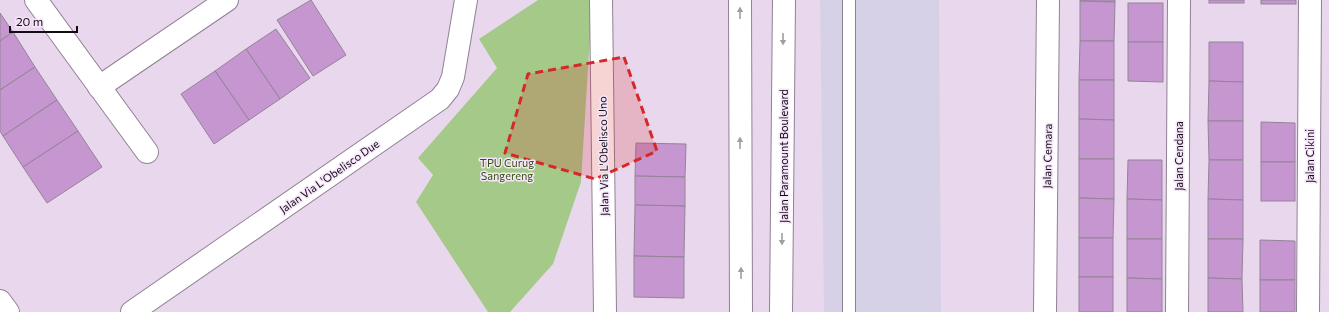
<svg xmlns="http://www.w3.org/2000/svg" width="1329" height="312" font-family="Commissioner,sans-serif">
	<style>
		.commercial { fill: #d6d1e7 }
		.green { fill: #a5c989 }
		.building { fill: #c596cf; stroke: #948497 }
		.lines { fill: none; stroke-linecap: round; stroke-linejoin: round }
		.lane-casing { stroke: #918194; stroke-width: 14 }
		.street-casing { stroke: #918194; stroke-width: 24 }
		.primary-casing { stroke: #918194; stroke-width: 24 }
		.lane { stroke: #fff; stroke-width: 12 }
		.street { stroke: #fff; stroke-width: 22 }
		.primary { stroke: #fff; stroke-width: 22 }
		.oneway { fill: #a09ea1 }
		.marked { fill: #d62828; fill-opacity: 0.2; stroke: #d62828; stroke-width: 3; stroke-dasharray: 8 5; stroke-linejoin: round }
		.labels { text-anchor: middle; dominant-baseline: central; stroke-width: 3; stroke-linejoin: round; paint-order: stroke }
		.street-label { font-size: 11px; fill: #120c13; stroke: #f6e5fa }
		.park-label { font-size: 11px; fill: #32520d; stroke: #f6e5fa }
	</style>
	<rect width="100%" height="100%" fill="#e9d8ed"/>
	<!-- commercial -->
	<path class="commercial" d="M820,0H939L941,312H824Z"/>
	<!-- green -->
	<path class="green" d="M538,0H589L592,4L581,182L553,264L510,312H488L416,202L433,175L418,158L497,68L479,39Z"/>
	<!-- building -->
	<g class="building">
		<path d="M311,0L346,55L313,76L277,20Z"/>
		<path d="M1080,0H1115V2L1080,1Z"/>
		<rect x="1209" y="0" width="35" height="3"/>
		<rect x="1261" y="0" width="35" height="4"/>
		<path d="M1080,1L1115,2L1114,41H1080Z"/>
		<rect x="1128" y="3" width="35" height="39"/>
		<path d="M0,13L13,32L0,41Z"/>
		<path d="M276,29L310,78L280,99L246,49Z"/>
		<path d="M13,32L35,67L0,90V41Z"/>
		<path d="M1080,41H1114V80H1079Z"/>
		<path d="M1128,42H1163V82L1128,81Z"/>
		<path d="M1209,42H1243V82L1209,81Z"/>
		<path d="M246,49L280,99L249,120L215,71Z"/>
		<path d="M35,67L57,100L3,136L0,131V90Z"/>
		<path d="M215,71L249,120L214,144L181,94Z"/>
		<path d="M1079,80H1114V120L1079,119Z"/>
		<path d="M1209,81L1243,82V121H1208Z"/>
		<path d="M57,100L78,131L23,167L3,136Z"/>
		<path d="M1079,119L1114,120V159H1079Z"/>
		<path d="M1208,121H1243V160H1209Z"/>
		<path d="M1261,122L1295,123V162H1261Z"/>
		<path d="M78,131L102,167L47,203L23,167Z"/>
		<path d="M636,143L686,144L685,177L635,176Z"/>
		<path d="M1079,159H1114V199L1079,198Z"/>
		<path d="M1128,160H1162V200L1127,199Z"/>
		<path d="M1209,160H1243V200L1208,199Z"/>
		<rect x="1261" y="162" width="34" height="39"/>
		<path d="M635,176L685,177V206L635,205Z"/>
		<path d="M1079,198L1114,199L1113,238H1079Z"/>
		<path d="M1127,199L1162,200V239H1127Z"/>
		<path d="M1208,199L1243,200V239H1208Z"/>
		<path d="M635,205L685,206L684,257L634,256Z"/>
		<rect x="1079" y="238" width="34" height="39"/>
		<path d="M1127,239H1162V279L1127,278Z"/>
		<path d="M1208,239H1243L1242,279L1208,278Z"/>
		<path d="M1260,240L1295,241V280H1260Z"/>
		<path d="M634,256L684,257V298L634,297Z"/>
		<rect x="1079" y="277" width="34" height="35"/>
		<path d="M1127,278L1162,279V312H1127Z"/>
		<path d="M1208,278L1242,279L1243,312H1208Z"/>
		<rect x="1260" y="280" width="35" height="32"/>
	</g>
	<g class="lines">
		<defs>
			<path id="lane" d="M849,312V0"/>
			<g id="street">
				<path d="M36,0L147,152"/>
				<path d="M601,0L605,312"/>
				<path d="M99,87L227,0"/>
				<path d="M0,301L8,312"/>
				<path d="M132,312L440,99L448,89L453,77L466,0"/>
				<path d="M1045,312L1048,0"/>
				<path d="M1177,312L1179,0"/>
				<path d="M1308,312L1310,0"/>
			</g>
			<g id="primary">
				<path d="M740,0L741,312"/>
				<path d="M781,312L784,0"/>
			</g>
		</defs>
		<!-- lane casing -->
		<use href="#lane" class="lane-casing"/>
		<!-- street casing -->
		<use href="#street" class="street-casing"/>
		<!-- primary casing -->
		<use href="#primary" class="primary-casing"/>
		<!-- lane -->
		<use href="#lane" class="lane"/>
		<!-- street -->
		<use href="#street" class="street"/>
		<!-- primary -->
		<use href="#primary" class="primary"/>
	</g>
	<!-- one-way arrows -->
	<defs><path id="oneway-solid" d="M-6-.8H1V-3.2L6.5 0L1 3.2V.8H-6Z"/></defs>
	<g class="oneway">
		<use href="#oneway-solid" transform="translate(740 13) rotate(-90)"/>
		<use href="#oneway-solid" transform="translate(783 39) rotate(90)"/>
		<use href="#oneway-solid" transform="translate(740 143) rotate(-90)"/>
		<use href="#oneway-solid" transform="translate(782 239) rotate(90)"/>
		<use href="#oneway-solid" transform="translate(741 273) rotate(-90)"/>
	</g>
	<!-- marked area -->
	<path class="marked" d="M624,57L657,151L595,179L505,153L528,74Z"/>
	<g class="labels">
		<!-- street labels -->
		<g class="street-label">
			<text transform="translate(603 156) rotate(-91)">Jalan Via L'Obelisco Uno</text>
			<text transform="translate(783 156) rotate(-90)">Jalan Paramount Boulevard</text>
			<text transform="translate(1047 156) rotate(-89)">Jalan Cemara</text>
			<text transform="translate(1178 156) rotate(-90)">Jalan Cendana</text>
			<text transform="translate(1309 156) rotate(-90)">Jalan Cikini</text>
			<text transform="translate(329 176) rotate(-35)">Jalan Via L'Obelisco Due</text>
		</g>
		<!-- park labels -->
		<g class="park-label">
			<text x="507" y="162">TPU Curug<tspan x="507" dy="13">Sangereng</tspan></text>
		</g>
	</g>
	<!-- scale -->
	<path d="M10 26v6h67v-6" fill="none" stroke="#120c13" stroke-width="2"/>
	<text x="16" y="26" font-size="12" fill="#120c13" stroke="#f6e5fa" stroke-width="3" paint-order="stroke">20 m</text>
</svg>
